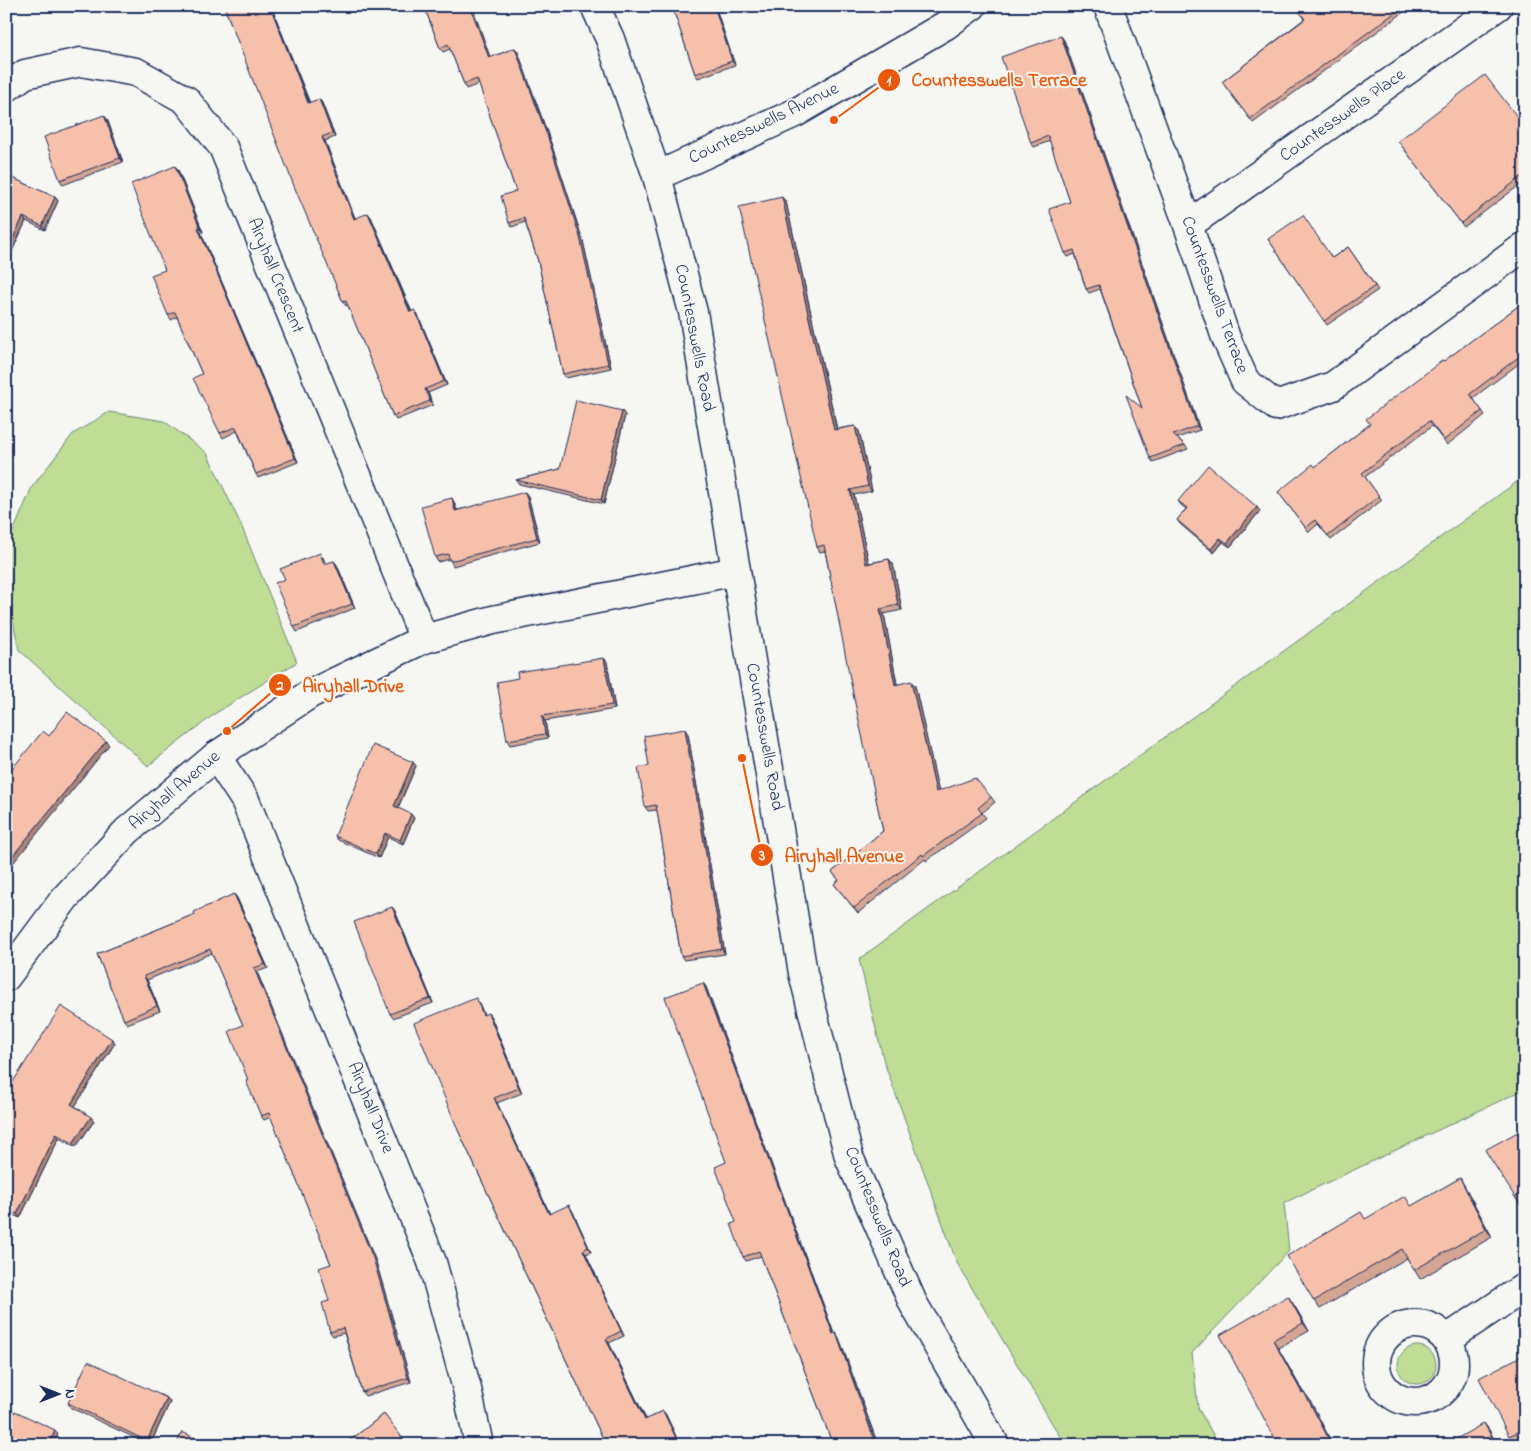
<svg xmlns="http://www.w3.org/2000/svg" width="1531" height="1451" font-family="'Indie Flower',sans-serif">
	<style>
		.green { fill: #bfdd95; stroke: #6d867a }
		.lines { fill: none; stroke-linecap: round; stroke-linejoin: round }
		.minor-casing { stroke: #1b2f5e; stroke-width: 31 }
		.minor { stroke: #f6f6f2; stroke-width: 28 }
		.wall { fill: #d4a593; stroke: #1b2f5e }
		.shaded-wall { fill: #ad8678; stroke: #1b2f5e }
		.building { fill: #f7c0ab; stroke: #1b2f5e }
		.labels { text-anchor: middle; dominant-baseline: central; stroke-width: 4; stroke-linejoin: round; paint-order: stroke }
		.street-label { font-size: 18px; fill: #1b2f5e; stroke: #f6f6f2 }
		.leader { fill: none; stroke: #e8590c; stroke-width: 2 }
		.callout-dot { fill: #e8590c; stroke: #f6f6f2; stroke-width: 2 }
		.mark-label { font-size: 15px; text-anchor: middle; font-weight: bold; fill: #fff }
		.callout-label { font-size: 19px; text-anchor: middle; font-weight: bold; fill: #e8590c; stroke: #f6f6f2; stroke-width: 4; stroke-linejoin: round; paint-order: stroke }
	</style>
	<rect width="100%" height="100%" fill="#f6f6f2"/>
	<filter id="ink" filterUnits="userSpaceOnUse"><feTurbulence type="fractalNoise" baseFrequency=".02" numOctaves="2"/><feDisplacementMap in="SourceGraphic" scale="10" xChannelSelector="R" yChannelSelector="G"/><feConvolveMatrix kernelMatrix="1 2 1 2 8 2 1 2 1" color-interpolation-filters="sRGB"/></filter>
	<g filter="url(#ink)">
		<!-- green -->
		<g class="green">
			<path d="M109,412L164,421L207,453L241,525L297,662L216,713L148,766L19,650L11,611L8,544L32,487L73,434Z"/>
			<path d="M1525,476V1089L1284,1203L1289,1251L1192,1353L1198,1408L1219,1445H1065L957,1263L884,1062L859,959Z"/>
			<circle cx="1417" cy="1365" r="19"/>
		</g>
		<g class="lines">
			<defs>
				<g id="minor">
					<path d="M595,6L610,39L657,176L693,312L803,973L849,1157L913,1303L995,1445"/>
					<path d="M1108,6L1188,225L1226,338L1245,381L1276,406L1333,386L1525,246"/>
					<path d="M6,88L25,74L81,62L136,72L186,100L223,147L424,639"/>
					<path d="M657,176L795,113L946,25L972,6"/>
					<path d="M1188,225L1498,6"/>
					<path d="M216,756L245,800L432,1262L467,1389L479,1445"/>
					<path d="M6,977L65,898L127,831L216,756L310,694L424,639L493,620L736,571"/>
					<circle cx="1415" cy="1363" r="39"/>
					<path d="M1447,1339L1525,1287"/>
				</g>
			</defs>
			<!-- minor casing -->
			<use href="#minor" class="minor-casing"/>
			<!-- minor -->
			<use href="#minor" class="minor"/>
		</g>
		<!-- wall -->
		<g class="wall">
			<path d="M6,6H14L6,9Z"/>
			<path d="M224,6H271L310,103L319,99L322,103L335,137L325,141L355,218L371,217L412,312L415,310L418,315L447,385L428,393L433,405L396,420L393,416L348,305L346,306L343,302Z"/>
			<path d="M424,6L491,57L515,48L518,52L552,146L583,241L611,368L566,378L563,374L538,261L525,222L512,227L509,223L516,191L479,84L466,89L450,49L443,52L440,48Z"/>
			<path d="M672,6H715L735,65L698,78L695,74Z"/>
			<path d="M1303,6H1412L1253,123L1222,82L1304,19Z"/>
			<path d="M1064,40L1200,430L1177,438L1185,445L1188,449L1153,462L1150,458L1142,408L1100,289L1089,293L1086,289L1075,254L1068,257L1065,253L1070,202L1050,141L1034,147L1031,143Z"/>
			<path d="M107,119L123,162L63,185L60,180Z"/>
			<path d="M1525,127V181L1464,227L1398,141Z"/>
			<path d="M178,170L203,232L201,233L298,462L258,478L256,474L237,431L223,438L220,433L202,374L177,317L171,320L168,315L165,270Z"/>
			<path d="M6,175L55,197L58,201L45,230L26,221L6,264Z"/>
			<path d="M786,202L837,429L855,426L859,431L872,491L854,495L869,563L889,559L893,564L902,610L884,614L897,684L915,686L938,791L991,797L995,802L982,813L986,818L926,861L925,859L858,913L834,884L839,880L832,872L883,831L825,551L820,552L817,547Z"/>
			<path d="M1268,239L1332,258L1348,247L1378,290L1327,325Z"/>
			<path d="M1525,301V359L1473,398L1485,415L1447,445L1432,426L1365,477L1382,500L1331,540L1318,524L1309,532L1278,492L1315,467L1370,424L1444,361Z"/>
			<path d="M625,415L604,504L519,484L516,480L560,469Z"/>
			<path d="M528,496L540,542L453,566L450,559L438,562L435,557L454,502L457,510Z"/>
			<path d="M1178,501L1260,511L1230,547L1223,542L1214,553L1180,524L1177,520L1186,509L1181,505Z"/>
			<path d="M323,557L326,564L334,561L337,565L355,608L297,632L294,627L285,579Z"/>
			<path d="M604,658L607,662L615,709L545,721L548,738L510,745L507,740L518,678Z"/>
			<path d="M688,734L725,954L684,960L681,956L657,810L648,811L645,807L649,766Z"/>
			<path d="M416,766L398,808L414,818L403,844L388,837L379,858L338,840L335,836Z"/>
			<path d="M234,894L237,898L268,968L257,972L376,1262L411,1382L365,1396L362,1392L344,1333L333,1336L330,1332L329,1301L331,1264L271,1117L264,1120L261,1116L248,1080L243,1025L212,953L147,980L160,1011L127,1024L124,1020L97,954L195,914Z"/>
			<path d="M392,907L395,911L433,1003L393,1018L390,1014Z"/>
			<path d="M703,983L706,987L834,1334L836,1333L839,1338L878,1445H833L761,1256L746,1261L743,1257L726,1162Z"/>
			<path d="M479,1003L484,1015L491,1017L522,1093L497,1103L550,1214L572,1210L591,1252L586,1254L624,1336L609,1343L646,1419L663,1411L666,1415L680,1445H606L458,1130Z"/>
			<path d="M112,1039L115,1043L75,1106L94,1121L76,1147L59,1138L20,1218L6,1212V1093Z"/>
			<path d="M1525,1128V1203L1520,1205L1515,1197Z"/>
			<path d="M1460,1178L1465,1187L1492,1237L1420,1279L1407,1258L1320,1309L1314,1301L1366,1219L1412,1206Z"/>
			<path d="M1294,1305L1309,1331L1278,1348L1303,1392L1310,1400L1220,1335Z"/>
			<path d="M1525,1354V1440L1515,1445L1509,1436Z"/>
			<path d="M167,1398L170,1402L150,1445L71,1408L68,1403Z"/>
			<path d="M384,1414L406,1445H344Z"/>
		</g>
		<!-- shaded-wall -->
		<g class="shaded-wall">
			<path d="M270,6H271L311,107L308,103Z"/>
			<path d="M470,6H472L492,62L489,58Z"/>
			<path d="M714,6H715L735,65L732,61Z"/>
			<path d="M1061,36L1064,40L1200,430L1197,426Z"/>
			<path d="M515,48L518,52L552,146L583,241L611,368L608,364Z"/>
			<path d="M319,99L322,103L335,137L332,133Z"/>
			<path d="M104,115L107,119L123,162L120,158Z"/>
			<path d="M322,137L325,141L357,223L354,219Z"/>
			<path d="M175,166L178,170L203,232L200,228Z"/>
			<path d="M55,197L58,201L45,230L42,226Z"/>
			<path d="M782,197L786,202L838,435L834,430Z"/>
			<path d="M368,213L371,217L413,316L410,312Z"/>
			<path d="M23,217L26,221L6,264V253Z"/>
			<path d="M198,228L201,233L298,462L295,458Z"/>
			<path d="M6,275L8,278L6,283Z"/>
			<path d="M415,310L418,315L447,385L444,381Z"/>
			<path d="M425,389L428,393L433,405L430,401Z"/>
			<path d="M622,411L625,415L604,504L601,500Z"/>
			<path d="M855,426L859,431L872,491L868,486Z"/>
			<path d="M850,490L854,495L870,569L866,564Z"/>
			<path d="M525,492L528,496L540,542L537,538Z"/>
			<path d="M452,498L454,502L458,515L455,511Z"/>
			<path d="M1257,507L1260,511L1230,547L1227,543Z"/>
			<path d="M1220,538L1223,542L1214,553L1211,549Z"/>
			<path d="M889,559L893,564L902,610L898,605Z"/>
			<path d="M334,561L337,565L355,608L352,604Z"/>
			<path d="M880,609L884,614L898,690L895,685Z"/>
			<path d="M604,658L607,662L615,709L612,705Z"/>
			<path d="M911,681L915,686L940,797L936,792Z"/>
			<path d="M542,716L545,721L548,738L545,734Z"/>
			<path d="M685,729L688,734L725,954L722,949Z"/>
			<path d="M106,741L109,745L6,872V864Z"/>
			<path d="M413,762L416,766L397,810L394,806Z"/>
			<path d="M411,814L414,818L403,844L400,840Z"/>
			<path d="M385,833L388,837L379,858L376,854Z"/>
			<path d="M234,894L237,898L268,968L265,964Z"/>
			<path d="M392,907L395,911L433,1003L430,998Z"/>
			<path d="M254,968L257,972L376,1262L411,1382L408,1378Z"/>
			<path d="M144,976L147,980L160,1011L157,1006Z"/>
			<path d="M703,983L706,987L836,1339L833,1334Z"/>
			<path d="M476,998L479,1003L486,1020L483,1015Z"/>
			<path d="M488,1013L491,1017L522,1093L519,1088Z"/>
			<path d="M112,1039L115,1043L74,1108L71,1104Z"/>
			<path d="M494,1098L497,1103L552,1218L549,1214Z"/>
			<path d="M91,1117L94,1121L76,1147L73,1143Z"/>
			<path d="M56,1134L59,1138L20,1218L17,1214Z"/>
			<path d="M1460,1178L1465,1187L1492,1237L1486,1229Z"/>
			<path d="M569,1205L572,1210L591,1252L588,1247Z"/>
			<path d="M583,1250L586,1254L624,1336L621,1331Z"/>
			<path d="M1288,1296L1294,1305L1309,1331L1303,1323Z"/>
			<path d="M836,1333L839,1338L878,1445H876Z"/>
			<path d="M606,1339L609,1343L648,1424L645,1420Z"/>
			<path d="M1273,1340L1278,1348L1308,1401L1302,1393Z"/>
			<path d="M1304,1392L1310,1400L1333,1445H1332Z"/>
			<path d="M167,1398L170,1402L150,1445L147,1441Z"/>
			<path d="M663,1411L666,1415L680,1445L678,1442Z"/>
			<path d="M1484,1423L1490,1431L1497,1445H1496Z"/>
			<path d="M55,1430L58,1434L54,1445H49Z"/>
		</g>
		<!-- building -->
		<g class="building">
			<path d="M224,6H270L308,103L319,99L332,133L322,137L354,219L368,213L410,312L415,310L444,381L425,389L430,401L393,416L346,301L343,302L294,186Z"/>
			<path d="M424,6H470L489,58L515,48L549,141L580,237L608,364L563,374L538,261L524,218L509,223L501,196L516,191L477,79L464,84L448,44L440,48Z"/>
			<path d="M672,6H714L732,61L695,74Z"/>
			<path d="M1303,6H1404L1250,119L1222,82L1305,19L1298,10Z"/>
			<path d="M1061,36L1197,426L1173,435L1185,445L1150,458L1126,395L1142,408L1099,285L1086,289L1074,250L1065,253L1049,209L1070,202L1048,136L1031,143L1001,57Z"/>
			<path d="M1485,75L1525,127V174L1461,223L1398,141Z"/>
			<path d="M104,115L120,158L60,180L44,137Z"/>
			<path d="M175,166L200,228H198L295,458L256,474L236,427L220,433L193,378L202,374L175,312L168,315L151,275L165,270L131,184Z"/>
			<path d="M6,175L55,197L42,226L23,217L6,253Z"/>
			<path d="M782,197L834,430L855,426L868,486L850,490L866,564L889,559L898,605L880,609L895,685L911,681L936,792L975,778L991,797L978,808L982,813L923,856L922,854L854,908L834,884L839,880L832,872L883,831L853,694L824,545L817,547L739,207Z"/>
			<path d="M1303,215L1332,258L1348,247L1375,286L1324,321L1268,239Z"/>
			<path d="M1525,301V352L1470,394L1482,411L1444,440L1429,421L1362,473L1379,496L1328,536L1315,520L1306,528L1278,492L1313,464L1315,467L1370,424L1366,419L1443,360L1444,361Z"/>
			<path d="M576,400L622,411L601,500L516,480L560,469Z"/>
			<path d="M1208,465L1257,507L1227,543L1220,538L1211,549L1177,520L1187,508L1178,501Z"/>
			<path d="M525,492L537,538L450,561L448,554L435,557L421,506L452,498L455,511Z"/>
			<path d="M320,553L324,564L334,561L352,604L294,627L275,583L285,579L280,569Z"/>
			<path d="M604,658L612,705L542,716L545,734L507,740L497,682L518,678L517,672Z"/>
			<path d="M67,712L106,741L6,864V776L43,731L49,736Z"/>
			<path d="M685,729L722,949L681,956L656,805L645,807L638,768L649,766L644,736Z"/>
			<path d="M373,745L413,762L394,806L411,814L400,840L385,833L376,854L335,836Z"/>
			<path d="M234,894L265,964L254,968L373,1258L408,1378L362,1392L343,1328L330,1332L322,1303L329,1301L319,1268L331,1264L269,1113L261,1116L246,1081L248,1080L229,1031L243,1025L210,949L144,976L157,1006L124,1020L97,954L195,914L194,912Z"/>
			<path d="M392,907L430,998L390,1014L354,922Z"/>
			<path d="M703,983L833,1334L836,1333L876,1445H833L759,1251L743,1257L731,1224L736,1222L715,1167L726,1162L665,997Z"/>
			<path d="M476,998L483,1015L488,1013L519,1088L494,1098L549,1214L569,1205L588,1247L583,1250L621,1331L606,1339L645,1420L663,1411L678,1442L672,1445H606L458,1130L414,1023Z"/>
			<path d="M61,1006L112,1039L71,1104L91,1117L73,1143L56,1134L17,1214L6,1209V1093Z"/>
			<path d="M1525,1128V1191L1515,1197L1485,1150Z"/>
			<path d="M1460,1178L1486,1229L1414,1270L1402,1249L1314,1301L1287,1256L1361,1212L1365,1219L1405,1196L1411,1206Z"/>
			<path d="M1288,1296L1303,1323L1273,1340L1302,1393L1304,1392L1332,1445H1278L1220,1335Z"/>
			<path d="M1525,1354V1428L1509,1436L1479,1378Z"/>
			<path d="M88,1361L167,1398L147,1441L68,1403Z"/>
			<path d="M15,1411L55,1430L49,1445H6V1431Z"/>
			<path d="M384,1414L404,1440L398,1445H344Z"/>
			<path d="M1484,1423L1496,1445H1446Z"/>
			<path d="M182,1432L210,1445H176Z"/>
		</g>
	</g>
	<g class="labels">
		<!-- street labels -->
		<g class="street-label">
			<text transform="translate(1343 116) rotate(-35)">Countesswells Place</text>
			<text transform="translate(764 124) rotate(-26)">Countesswells Avenue</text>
			<text transform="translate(275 276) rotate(68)">Airyhall Crescent</text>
			<text transform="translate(1214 295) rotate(70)">Countesswells Terrace</text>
			<text transform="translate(694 338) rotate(79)">Countesswells Road</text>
			<text transform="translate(764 737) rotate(80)">Countesswells Road</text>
			<text transform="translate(175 791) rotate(-40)">Airyhall Avenue</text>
			<text transform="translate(370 1108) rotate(68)">Airyhall Drive</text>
			<text transform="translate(877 1217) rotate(68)">Countesswells Road</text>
		</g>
	</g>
	<!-- callouts -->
	<path class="leader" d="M834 120L889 80M227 731L280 685M742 758L762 855"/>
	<g class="callout-dot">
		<circle cx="834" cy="120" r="5"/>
		<circle cx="227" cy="731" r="5"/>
		<circle cx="742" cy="758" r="5"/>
		<circle cx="889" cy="80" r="12"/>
		<circle cx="280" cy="685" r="12"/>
		<circle cx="762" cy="855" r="12"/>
	</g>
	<g class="mark-label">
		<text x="889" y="85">1</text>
		<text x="280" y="690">2</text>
		<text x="762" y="860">3</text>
	</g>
	<g class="callout-label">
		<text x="999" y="86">Countesswells Terrace</text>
		<text x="353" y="692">Airyhall Drive</text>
		<text x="844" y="862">Airyhall Avenue</text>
	</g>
	<!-- margin -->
	<rect width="1531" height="1451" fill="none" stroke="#f6f6f2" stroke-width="25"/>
	<rect x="12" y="12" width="1506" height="1426" fill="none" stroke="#1b2f5e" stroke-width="2" filter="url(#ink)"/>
	<!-- north arrow -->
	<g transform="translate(58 1394) rotate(90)" stroke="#f6f6f2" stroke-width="4" paint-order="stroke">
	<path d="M0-4L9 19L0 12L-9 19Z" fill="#1b2f5e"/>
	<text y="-8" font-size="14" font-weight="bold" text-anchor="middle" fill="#1b2f5e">N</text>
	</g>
</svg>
